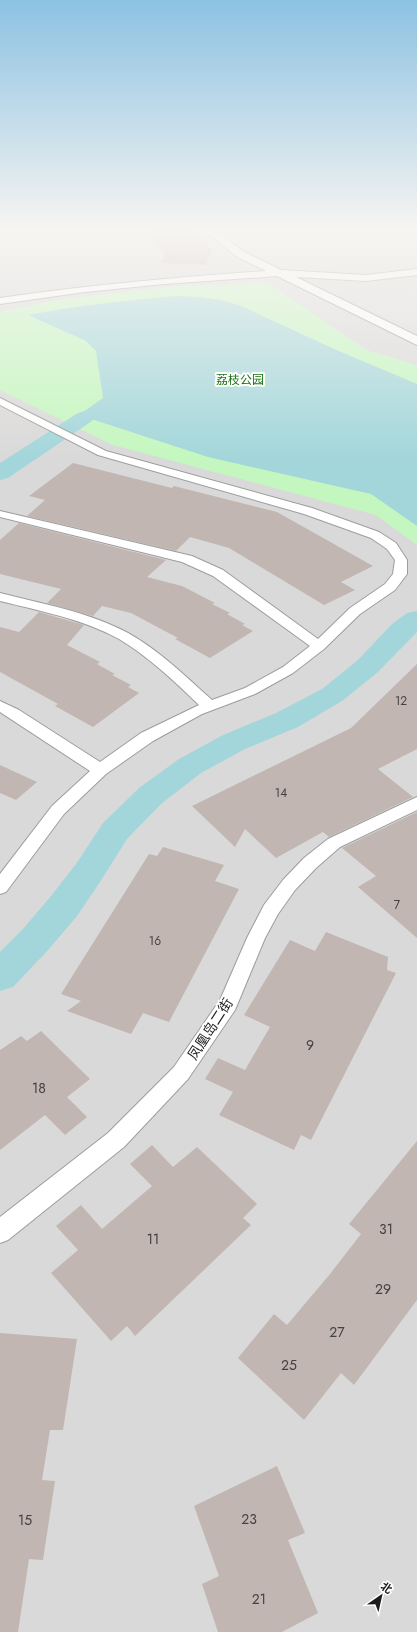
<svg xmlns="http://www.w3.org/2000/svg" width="417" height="1632" font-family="Jost,'Noto Sans SC',sans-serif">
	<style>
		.residential { fill: #dad9d9 }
		.park { fill: #c4f7bf }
		.parking { fill: #dcdcdc }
		.water { fill: #a3d6da }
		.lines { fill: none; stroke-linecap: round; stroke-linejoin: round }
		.canal { fill: #a3d6da; fill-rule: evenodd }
		.building { fill: #c1b6b2 }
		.lane-casing { stroke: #9d9d9d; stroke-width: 2 }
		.street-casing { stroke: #9d9d9d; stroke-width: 2 }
		.lane { fill: #fff; fill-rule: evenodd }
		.street { fill: #fff; fill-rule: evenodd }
		.labels { text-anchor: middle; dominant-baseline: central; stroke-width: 4; stroke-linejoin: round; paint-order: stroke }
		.far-park-label { font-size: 12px; fill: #18750f; stroke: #fff }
		.number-label { font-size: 12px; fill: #454242 }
		.street-label { font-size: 14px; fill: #1c1c1c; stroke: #fff }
		.near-number-label { font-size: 14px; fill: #454242 }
	</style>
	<rect width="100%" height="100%" fill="#ede8e2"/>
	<!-- residential -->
	<rect class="residential" x="0" y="230" width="417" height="1402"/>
	<!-- park -->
	<path class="park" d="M268,283L366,350L417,365V545L376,515L113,445L0,390V312L57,300L177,286Z"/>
	<!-- parking -->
	<path class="parking" d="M417,290V329L397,324L357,303Z"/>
	<!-- water -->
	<path class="water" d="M176,296L199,297L220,300L239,305L334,349L417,384V526L371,494L208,457L79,415L103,398L96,351L86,341L28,315C77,306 126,300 176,296Z"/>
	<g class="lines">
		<!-- canal -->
		<g class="canal">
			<path d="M85,411L92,413L95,417L92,421L8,478L0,480V463L78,413Z"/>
			<path d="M417,611V632L378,672L342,701L298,727L245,749L201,773L161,804L127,839L100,882L77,916L49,949L13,987L0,991V952L23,929L51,896L76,864L103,823L139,788L179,759L223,735L276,713L322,689L358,660L392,624L407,613Z"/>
		</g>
	</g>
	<!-- building -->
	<g class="building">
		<path d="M148,230H195L212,250L206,265L161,263L165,254Z"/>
		<path d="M73,463L172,488L174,486L277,512L373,566L341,582L355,590L324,605L229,548L190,537L176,551L27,516L45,500L29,496Z"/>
		<path d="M19,523L166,560L147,577L182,586L215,603L212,604L230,613L227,614L245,624L242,625L253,631L210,658L175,639L178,638L131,613L102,606L93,616L47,603L61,589L0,574V540Z"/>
		<path d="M39,612L84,625L67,645L100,662L97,664L115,674L112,675L131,685L128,687L139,693L93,727L55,706L58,704L0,672V627L19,632Z"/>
		<path d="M417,664V749L378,769L413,797L329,837L323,832L276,858L245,829L235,847L192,806L351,728Z"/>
		<path d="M0,765L37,782L16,800L0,793Z"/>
		<path d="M417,812V938L358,887L376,876L342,848Z"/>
		<path d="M163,847L224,865L215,881L239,889L169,1022L143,1013L131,1034L67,1011L81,1001L61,994L149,854L157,856Z"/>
		<path d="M326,932L388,957L387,970L396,973L311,1140L301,1135L294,1150L219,1115L233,1092L205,1079L218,1058L245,1070L270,1027L244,1015L290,940L315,951Z"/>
		<path d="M41,1031L90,1079L67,1097L87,1117L65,1135L45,1115L0,1150V1050L21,1036L27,1041Z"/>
		<path d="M417,1141V1300L354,1385L341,1373L304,1420L238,1358L274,1314L287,1325L330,1274L361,1234L349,1224Z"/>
		<path d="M152,1145L173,1167L197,1147L257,1204L243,1218L251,1225L135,1336L127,1326L111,1341L51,1273L78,1250L56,1226L81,1205L102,1229L152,1186L130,1164Z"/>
		<path d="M0,1333L77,1339L63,1430H50L42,1480L55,1481L43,1560L29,1559L18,1632H0Z"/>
		<path d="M277,1466L305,1533L288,1540L318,1613L282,1632H218L202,1584L219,1576L194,1506Z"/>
	</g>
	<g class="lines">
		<defs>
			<g id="lane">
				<path d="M0,398L106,451L312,508L379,532L396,543L407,560V574L395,590L360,614L324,649L293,673L255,694L202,714L153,741L106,774L64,814L6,892L0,894V874L52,806L90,771L0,712V701L19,710L100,762L141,733L199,705C174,681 149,657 119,639C83,619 40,611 0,601V593C43,604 89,612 128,633C160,651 185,676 212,700L245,688L283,667L310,646L213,576L182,562L0,517V511L192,556L223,570L318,639L350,608L385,584L393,574L395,560L387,549L371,538L304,514L98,455L0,405Z"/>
				<path d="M417,797V810L340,847L316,868L295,890L278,914L265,938L235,1010L188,1079L124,1147L8,1240L0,1243V1217L108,1133L174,1067L220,1000L247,938L264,905L283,880L304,858L328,839Z"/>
			</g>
			<path id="street" d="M204,230H215L244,252L281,270L366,275L417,269V275L366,281L296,277L417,336V345L277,276L164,284L85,292L0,304V298C88,285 177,277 266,271L236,256Z"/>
		</defs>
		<!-- lane casing -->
		<use href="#lane" class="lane-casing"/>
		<!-- street casing -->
		<use href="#street" class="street-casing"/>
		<!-- lane -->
		<use href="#lane" class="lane"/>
		<!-- street -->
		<use href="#street" class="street"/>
	</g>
	<!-- sky -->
	<linearGradient id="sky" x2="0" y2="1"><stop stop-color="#8cc2e2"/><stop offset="0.5" stop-color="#f7f5f2"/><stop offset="1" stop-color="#f7f5f2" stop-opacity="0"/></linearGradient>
	<rect width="417" height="459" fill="url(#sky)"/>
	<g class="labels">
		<!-- far-park labels -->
		<g class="far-park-label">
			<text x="240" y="380">荔枝公园</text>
		</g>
		<!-- number labels -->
		<g class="number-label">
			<text x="401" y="701">12</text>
			<text x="281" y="793">14</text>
			<text x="397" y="905">7</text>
			<text x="155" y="941">16</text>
		</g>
		<!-- street labels -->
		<g class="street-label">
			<text transform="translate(210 1029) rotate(-57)">凤凰岛二街</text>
		</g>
		<!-- near-number labels -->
		<g class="near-number-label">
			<text x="310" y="1045">9</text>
			<text x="39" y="1088">18</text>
			<text x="386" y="1229">31</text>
			<text x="153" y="1239">11</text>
			<text x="383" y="1289">29</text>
			<text x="337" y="1332">27</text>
			<text x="289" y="1365">25</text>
			<text x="249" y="1519">23</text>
			<text x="25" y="1520">15</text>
			<text x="259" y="1599">21</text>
		</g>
	</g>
	<!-- north arrow -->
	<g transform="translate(381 1596) rotate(34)" stroke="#ffffff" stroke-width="3" paint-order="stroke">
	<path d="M0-3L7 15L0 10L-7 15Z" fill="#1c1c1c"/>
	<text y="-6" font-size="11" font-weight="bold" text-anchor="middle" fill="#1c1c1c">北</text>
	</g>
</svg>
